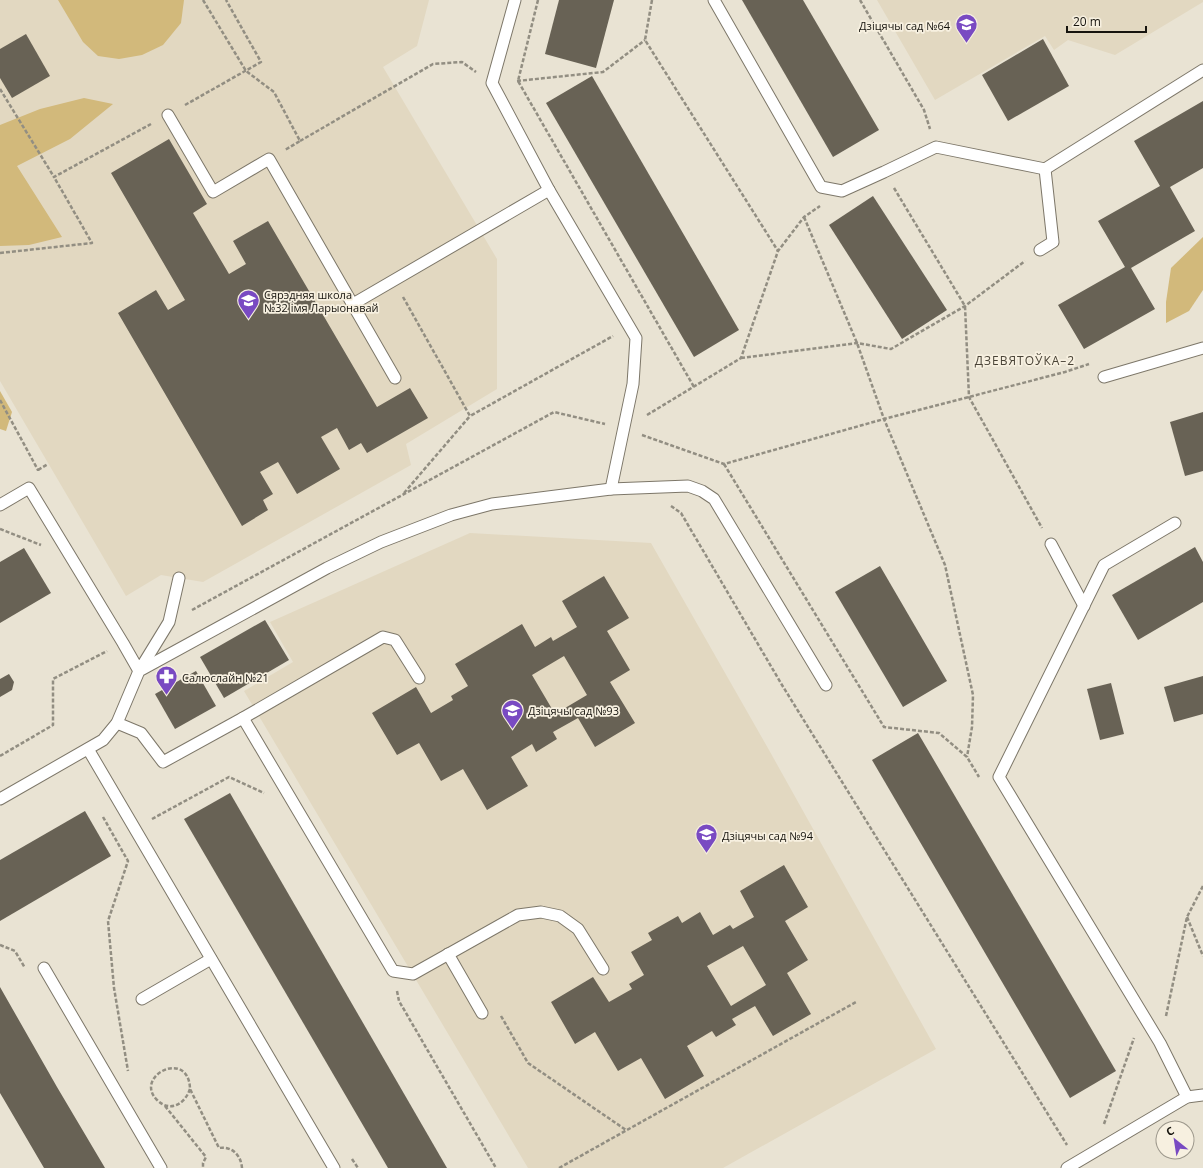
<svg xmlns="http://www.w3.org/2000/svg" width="1203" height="1168" font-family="'Open Sans',sans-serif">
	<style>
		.built { fill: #e2d8c1 }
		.green { fill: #d2b97b }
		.building { fill: #686255; fill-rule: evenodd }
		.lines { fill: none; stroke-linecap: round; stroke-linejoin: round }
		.lane-casing { stroke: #7d7769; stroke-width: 13 }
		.path { stroke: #928e82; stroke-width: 2.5; stroke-dasharray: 4 2; stroke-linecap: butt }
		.lane { stroke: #fff; stroke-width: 11 }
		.labels { text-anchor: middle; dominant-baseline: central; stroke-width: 3.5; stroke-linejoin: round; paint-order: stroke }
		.poi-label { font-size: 11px; fill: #16140e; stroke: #f7f0e0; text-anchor: start }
		.neighbourhood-label { font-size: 12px; letter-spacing: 1px; fill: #4a4437; stroke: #f7f0e0 }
	</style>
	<rect width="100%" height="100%" fill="#e9e3d3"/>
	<!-- built -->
	<g class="built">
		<path d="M0,0H429L417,46L383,67L497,259V389L406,444L411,465L203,582L161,575L126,596L0,381Z"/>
		<path d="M877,0H1203V2L1115,55L1068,40L1054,50L1045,36L935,100Z"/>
		<path d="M470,533L651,543L769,750L936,1049L723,1168H528L244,691L293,662L270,622Z"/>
	</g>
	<!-- green -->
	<g class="green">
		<path d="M58,0H184L181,23L163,45L142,55L119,59L98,56L83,42Z"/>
		<path d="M84,98L113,104L70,139L17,166L62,237L29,245L0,246V125L40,109Z"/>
		<path d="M1203,237V290L1189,311L1166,323V302L1171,268Z"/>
		<path d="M0,391L12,412L6,431L0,429Z"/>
	</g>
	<!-- building -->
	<g class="building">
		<path d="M559,0H614L596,68L545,54Z"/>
		<path d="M742,0H803L879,130L833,157Z"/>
		<path d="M26,34L50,76L12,98L0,78V49Z"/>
		<path d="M1043,39L1069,86L1008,121L982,75Z"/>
		<path d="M592,76L739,330L694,357L546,103Z"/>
		<path d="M1203,101V168L1170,187L1195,231L1131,268L1155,309L1084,349L1058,305L1125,267L1098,221L1160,186L1134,141Z"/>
		<path d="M169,139L207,204L193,213L229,274L246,264L233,241L268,221L377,407L410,388L428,418L367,453L361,443L349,450L337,428L321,437L340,469L297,494L278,462L260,472L273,494L263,500L268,510L242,526L118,313L156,290L168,310L185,300L111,173Z"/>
		<path d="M873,196L947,310L902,339L829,225Z"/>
		<path d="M1203,412V471L1185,476L1170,422Z"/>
		<path d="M1195,547L1203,562V602L1138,640L1112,595Z"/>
		<path d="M24,548L51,593L0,623V562Z"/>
		<path d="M880,566L947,681L903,707L835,592Z"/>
		<path d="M604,576L629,618L607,631L630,670L610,682L635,723L595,747L578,718L553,732L557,739L536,752L532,744L511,757L528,786L487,810L463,769L441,781L419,743L397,755L372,713L416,687L431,713L453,700L451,696L468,686L455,664L522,624L535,647L551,637L553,641L577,627L562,601ZM564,656L587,695L555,714L532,675Z"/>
		<path d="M265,620L289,660L224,698L200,657Z"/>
		<path d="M196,671L216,706L175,729L155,694Z"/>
		<path d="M9,674L14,682L12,690L0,697V679Z"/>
		<path d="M1203,676V714L1174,722L1164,687Z"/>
		<path d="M1111,683L1124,734L1100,740L1087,689Z"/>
		<path d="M918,733L1116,1071L1070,1098L872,760Z"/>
		<path d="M230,793L447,1168H388L184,819Z"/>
		<path d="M85,811L111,856L0,921V860Z"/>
		<path d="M784,865L808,907L785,921L808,960L787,973L811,1014L773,1036L755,1006L732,1019L736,1025L716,1037L712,1031L687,1046L704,1076L665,1099L641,1058L618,1071L595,1032L575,1044L551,1002L593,977L609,1002L632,989L629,984L644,975L631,952L652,940L648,933L678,916L682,923L700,912L713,935L730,925L733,929L754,917L740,891ZM743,946L766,985L731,1006L707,966Z"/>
		<path d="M0,987L57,1087L105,1168H44L3,1098L0,1093Z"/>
	</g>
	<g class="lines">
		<defs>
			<g id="lane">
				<path d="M515,0L492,83L549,190L636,338L633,384L611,489"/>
				<path d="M714,0L821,187L842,191L884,172L936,147L1045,169L1203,70"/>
				<path d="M168,115L213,192L269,159L395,378"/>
				<path d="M1040,250L1053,242L1045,169"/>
				<path d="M353,304L549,190"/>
				<path d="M1104,377L1203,348"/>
				<path d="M0,505L29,488L123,643L139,671L169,622L179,578"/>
				<path d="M1175,523L1104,565L999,777L1160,1043L1187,1097"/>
				<path d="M1051,544L1084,606"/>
				<path d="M243,718L393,971L413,974L518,915L541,912L560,916L578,929L603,969"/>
				<path d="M117,723L141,733L163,762L243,718L383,637L395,640L419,678"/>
				<path d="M88,749L334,1168"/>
				<path d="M0,799L103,740L117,723L139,671L327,568L381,542L451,515L492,504L611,489L688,486L702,491L714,499L826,685"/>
				<path d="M448,954L482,1013"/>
				<path d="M44,968L161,1168"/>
				<path d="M142,999L211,959"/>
				<path d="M1067,1168L1187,1097L1203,1095"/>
			</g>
		</defs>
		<!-- lane casing -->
		<use href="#lane" class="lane-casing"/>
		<!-- path -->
		<g class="path">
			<path d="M203,0L246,71L274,92L300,141L285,150"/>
			<path d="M538,0L518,81L694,387"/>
			<path d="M652,0L645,40L778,251"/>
			<path d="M860,0L924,110L930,129"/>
			<path d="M517,81L603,72L645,40"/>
			<path d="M0,89L54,177L151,124"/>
			<path d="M185,105L261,62L226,0"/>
			<path d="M300,141L433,64L462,62L476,72"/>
			<path d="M894,188L965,306L969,397L1042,528"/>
			<path d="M804,217L857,343L884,419L945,565L973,695L972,727L967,757"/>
			<path d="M0,253L92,243L54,177"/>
			<path d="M403,297L470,416L613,336"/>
			<path d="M741,358L857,343L891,349L965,306L1025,261"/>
			<path d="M0,400L38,470V471"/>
			<path d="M647,415L741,358L778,251L804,217L820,206"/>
			<path d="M642,435L724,464L884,419L1065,372L1089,364"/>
			<path d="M724,464L884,727L939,733L967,757L979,777"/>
			<path d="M38,470L48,464"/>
			<path d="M404,493L470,416"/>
			<path d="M671,506L681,513L782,685L1067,1145"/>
			<path d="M0,529L41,545"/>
			<path d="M192,610L554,412L605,424"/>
			<path d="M0,756L53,725V679L107,651"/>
			<path d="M103,817L128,861L108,921L114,988L128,1071"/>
			<path d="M152,819L229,777L264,793"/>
			<path d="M1187,917L1203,956"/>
			<path d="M0,945L15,951L25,968"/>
			<path d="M397,991L399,1001L496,1168"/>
			<path d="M501,1016L528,1063L626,1130"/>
			<path d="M1166,1016L1187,917L1203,886"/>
			<path d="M190,1089C185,1104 170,1113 157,1100C133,1076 189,1048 190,1089L219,1148C232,1146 241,1155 242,1168"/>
			<path d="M165,1106L206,1157L203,1163V1168"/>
			<path d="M1104,1124L1134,1038"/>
			<path d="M352,1159L358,1168"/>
			<path d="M559,1168L856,1002"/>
		</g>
		<!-- lane -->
		<use href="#lane" class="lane"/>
	</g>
	<!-- icons -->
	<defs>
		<symbol id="school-pin" viewBox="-11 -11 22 30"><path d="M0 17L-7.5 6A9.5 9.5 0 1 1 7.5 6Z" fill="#794ac2" stroke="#f7f0e0"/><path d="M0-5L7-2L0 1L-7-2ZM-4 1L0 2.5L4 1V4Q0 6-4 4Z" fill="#fff"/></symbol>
		<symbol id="pharmacy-pin" viewBox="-11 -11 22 30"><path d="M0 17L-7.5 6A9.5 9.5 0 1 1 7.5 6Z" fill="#794ac2" stroke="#f7f0e0"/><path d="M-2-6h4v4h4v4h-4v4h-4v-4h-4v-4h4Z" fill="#fff"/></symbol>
	</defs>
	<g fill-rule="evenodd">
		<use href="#school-pin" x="954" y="12" width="25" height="34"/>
		<use href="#school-pin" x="236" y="288" width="25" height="34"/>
		<use href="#pharmacy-pin" x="154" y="664" width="25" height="34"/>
		<use href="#school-pin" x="500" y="698" width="25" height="34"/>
		<use href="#school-pin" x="694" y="822" width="25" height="34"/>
	</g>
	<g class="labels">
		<!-- poi labels -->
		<g class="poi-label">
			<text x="950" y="25" text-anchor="end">Дзіцячы сад №64</text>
			<text x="264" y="294">Сярэдняя школа<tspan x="264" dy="13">№32 імя Ларыонавай</tspan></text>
			<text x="182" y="677">Салюслайн №21</text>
			<text x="528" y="710">Дзіцячы сад №93</text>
			<text x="722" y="835">Дзіцячы сад №94</text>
		</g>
		<!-- neighbourhood labels -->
		<g class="neighbourhood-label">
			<text x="1025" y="360">ДЗЕВЯТОЎКА–2</text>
		</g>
	</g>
	<!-- north arrow -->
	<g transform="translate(1175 1140) rotate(330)"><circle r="19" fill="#f7f0e0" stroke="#9d988c"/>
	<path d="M0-3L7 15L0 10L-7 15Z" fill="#794ac2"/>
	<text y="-6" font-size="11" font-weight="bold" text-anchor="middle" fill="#16140e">С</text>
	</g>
	<!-- scale -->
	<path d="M1067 26v6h79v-6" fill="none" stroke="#16140e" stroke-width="2"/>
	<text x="1073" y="26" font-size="12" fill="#16140e" stroke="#f7f0e0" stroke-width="3" paint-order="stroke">20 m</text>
</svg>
